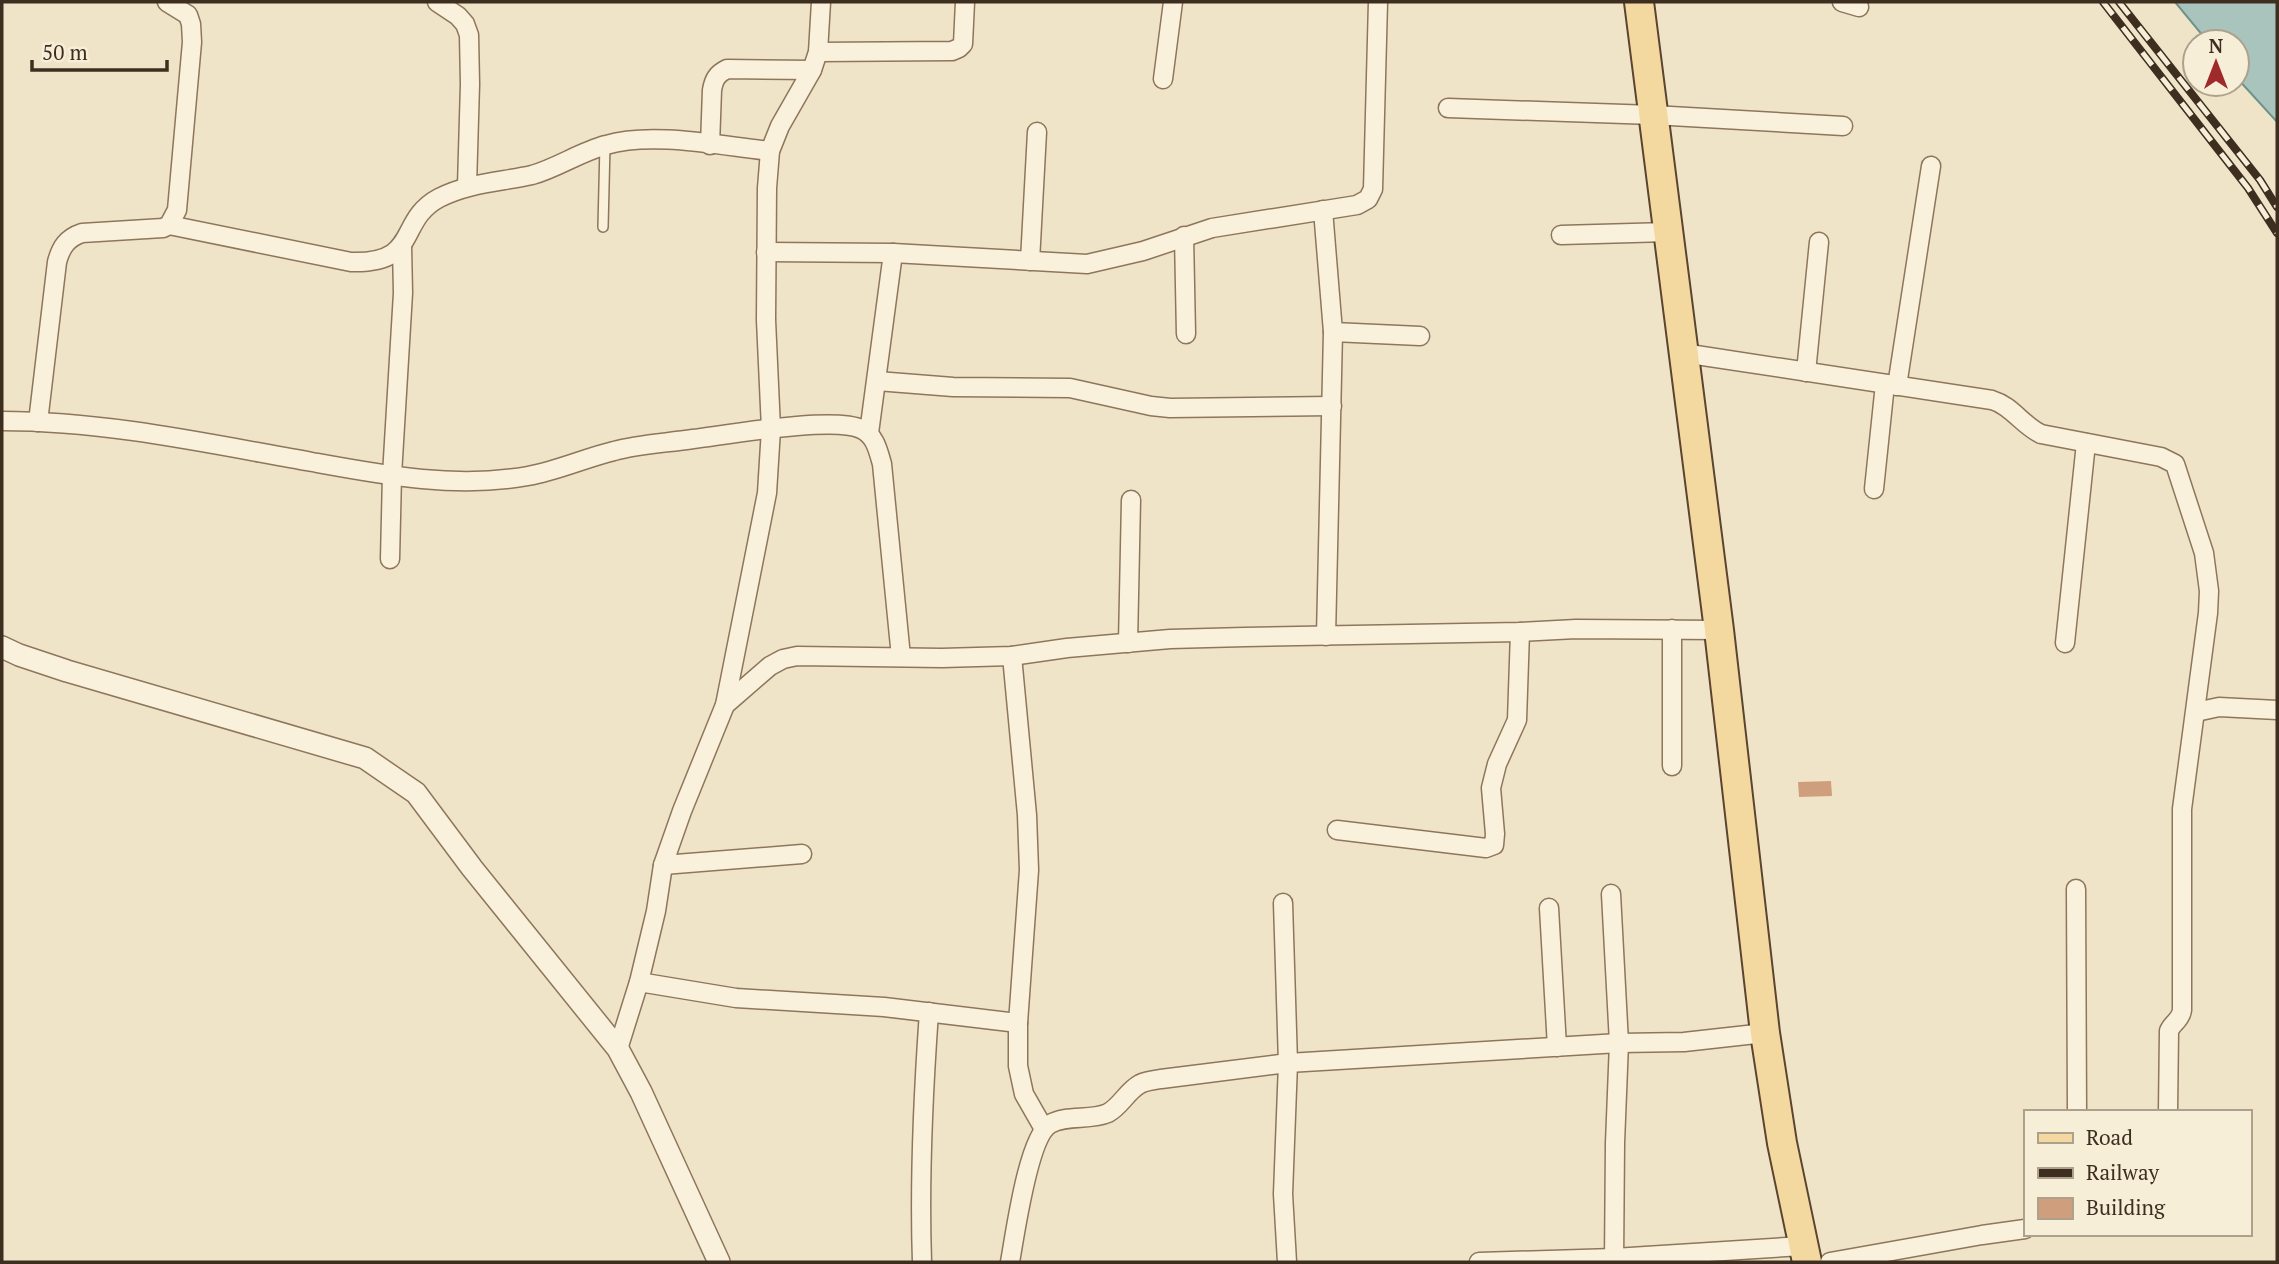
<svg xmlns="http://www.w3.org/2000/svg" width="2279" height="1264" font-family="'PT Serif',serif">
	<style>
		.water { fill: #a9c4bc; stroke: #6f938a; stroke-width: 2 }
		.building { fill: #cf9f7d }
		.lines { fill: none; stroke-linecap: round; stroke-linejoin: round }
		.service-casing { stroke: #8d765c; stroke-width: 12 }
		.minor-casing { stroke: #8d765c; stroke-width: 21 }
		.tertiary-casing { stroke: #8d765c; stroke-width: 24 }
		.primary-casing { stroke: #5b4430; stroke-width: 32 }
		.service { stroke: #faf1dc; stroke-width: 9 }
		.minor { stroke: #faf1dc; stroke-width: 18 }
		.tertiary { stroke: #faf1dc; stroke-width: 21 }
		.primary { stroke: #f3d9a0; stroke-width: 28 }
		.rail-casing { stroke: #3d2e20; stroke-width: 8 }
		.rail { stroke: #f7eed8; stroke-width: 5; stroke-dasharray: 16; stroke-linecap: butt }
	</style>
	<rect width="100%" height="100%" fill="#f0e4c8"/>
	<!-- water -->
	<path class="water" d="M2175,2H2277V122L2237,78V42H2208Z"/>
	<!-- building -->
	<path class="building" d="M1831,781L1832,796L1799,797L1798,782Z"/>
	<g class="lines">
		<defs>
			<path id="service" d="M603,227L605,145"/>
			<g id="minor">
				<path d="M437,2L458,16L465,24L469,35L470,84L467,186"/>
				<path d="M1842,2L1859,7"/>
				<path d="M818,52L952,51L959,48L963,44L965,2"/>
				<path d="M1163,79L1173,2"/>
				<path d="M1448,108L1653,115L1843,126"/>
				<path d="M710,145L712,90C714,79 717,74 727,69L812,70"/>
				<path d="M1323,210L1333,332"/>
				<path d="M169,225L351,262C421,264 396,221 439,198C468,183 500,182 532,175C557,168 580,152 606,145C652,131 721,146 770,151"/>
				<path d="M1561,235L1668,232"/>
				<path d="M1184,236L1186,334"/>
				<path d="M766,252L893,253L1087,264L1143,251L1212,228L1357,205L1368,199L1373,189L1378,2"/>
				<path d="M1030,261L1037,132"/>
				<path d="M1683,353L1992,400C2012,406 2022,425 2041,434L2161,457L2175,464L2204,553L2209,591L2208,613L2182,809V1010C2181,1020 2172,1023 2169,1031L2168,1112"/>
				<path d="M1806,372L1819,242"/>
				<path d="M877,381L953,387L1070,388L1151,406L1170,408L1332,406"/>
				<path d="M1897,386L1931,166"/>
				<path d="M2,421C106,421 210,444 312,462C383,475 456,489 528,476C557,471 585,458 614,451C639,444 667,443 693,439C726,435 834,416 861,429C875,435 878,450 882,464L901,657"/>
				<path d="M38,422L57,262C61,247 67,238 82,233L163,228L169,225L177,210L192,42L191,24L188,15L167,2"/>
				<path d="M869,433L893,253"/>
				<path d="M1874,489L1885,384"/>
				<path d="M390,559L392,475L403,293L402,246"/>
				<path d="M1672,629V766"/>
				<path d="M1326,636L1333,332L1420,336"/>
				<path d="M1128,643L1131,500"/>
				<path d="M2065,643L2086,443"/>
				<path d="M1012,656L1027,815L1029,870L1018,1023V1066L1024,1094L1044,1129"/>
				<path d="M725,705L767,493L771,429L766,320L767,188L770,151L780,126L812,70L818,52L821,2"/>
				<path d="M2196,712L2219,707L2277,710"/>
				<path d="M1337,830L1486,848L1494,845L1495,834L1491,788L1497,764L1517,720L1520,632"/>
				<path d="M663,865L802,854"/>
				<path d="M2076,889L2077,1112"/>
				<path d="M1611,894L1619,1043L1615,1143L1614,1262"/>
				<path d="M1283,903L1288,1063L1283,1194L1287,1262"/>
				<path d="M1549,908L1557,1047"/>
				<path d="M639,982L736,998L884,1007L1018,1023"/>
				<path d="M618,1049L639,982L656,911L663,865L682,811L725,705L770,666L783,659L797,656L942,658L1012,656L1067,648L1170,639L1245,637L1520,632L1576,629L1719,630"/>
				<path d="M922,1262C919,1178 923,1096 929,1012"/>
				<path d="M1010,1262C1015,1235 1028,1137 1050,1124C1067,1114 1090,1121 1108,1113C1121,1106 1127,1091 1140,1084C1146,1081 1154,1080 1161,1079L1288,1063L1619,1043L1684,1042L1765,1033"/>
				<path d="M1479,1262L1614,1258L1802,1246"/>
				<path d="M1830,1262L1982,1235L2025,1229"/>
			</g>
			<path id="tertiary" d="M2,647L19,655L67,671L365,758L416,793L472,868L618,1049L641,1092L719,1262"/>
			<path id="primary" d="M1639,2L1719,630L1765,1033L1782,1143L1807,1262"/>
		</defs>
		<!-- service casing -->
		<use href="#service" class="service-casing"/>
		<!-- minor casing -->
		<use href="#minor" class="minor-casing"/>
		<!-- tertiary casing -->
		<use href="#tertiary" class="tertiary-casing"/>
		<!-- primary casing -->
		<use href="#primary" class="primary-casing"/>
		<!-- service -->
		<use href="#service" class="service"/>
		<!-- minor -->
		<use href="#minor" class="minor"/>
		<!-- tertiary -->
		<use href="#tertiary" class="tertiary"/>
		<!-- primary -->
		<use href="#primary" class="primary"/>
		<defs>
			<g id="rail">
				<path d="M2103,2L2248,188L2277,233"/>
				<path d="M2119,2L2260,180L2277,207"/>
			</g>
		</defs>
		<!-- rail casing -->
		<use href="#rail" class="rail-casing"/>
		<!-- rail -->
		<use href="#rail" class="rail"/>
	</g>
	<!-- border -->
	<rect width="2279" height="1264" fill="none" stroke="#3d2e20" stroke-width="7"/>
	<!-- legend -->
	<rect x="2024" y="1110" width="228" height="126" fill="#f7eed8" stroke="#ada18e" stroke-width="2"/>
	<rect x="2038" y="1133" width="35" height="10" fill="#f3d9a0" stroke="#ada18e" stroke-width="2"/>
	<text x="2086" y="1145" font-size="21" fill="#3d2e20">Road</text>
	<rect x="2038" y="1168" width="35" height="10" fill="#3d2e20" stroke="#ada18e" stroke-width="2"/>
	<text x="2086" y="1180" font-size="21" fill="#3d2e20">Railway</text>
	<rect x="2038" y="1198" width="35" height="21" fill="#cf9f7d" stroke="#ada18e" stroke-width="2"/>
	<text x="2086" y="1215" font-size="21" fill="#3d2e20">Building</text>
	<!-- north arrow -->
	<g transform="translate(2216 63)"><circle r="33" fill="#f7eed8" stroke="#ada18e" stroke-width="2"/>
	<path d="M0-5L12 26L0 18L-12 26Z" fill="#9e2a2b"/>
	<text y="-10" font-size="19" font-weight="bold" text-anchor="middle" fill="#3d2e20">N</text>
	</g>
	<!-- scale -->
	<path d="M32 60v10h135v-10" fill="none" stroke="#3d2e20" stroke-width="3.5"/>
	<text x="42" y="60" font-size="21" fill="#3d2e20" stroke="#f7eed8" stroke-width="5" paint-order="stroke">50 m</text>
</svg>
